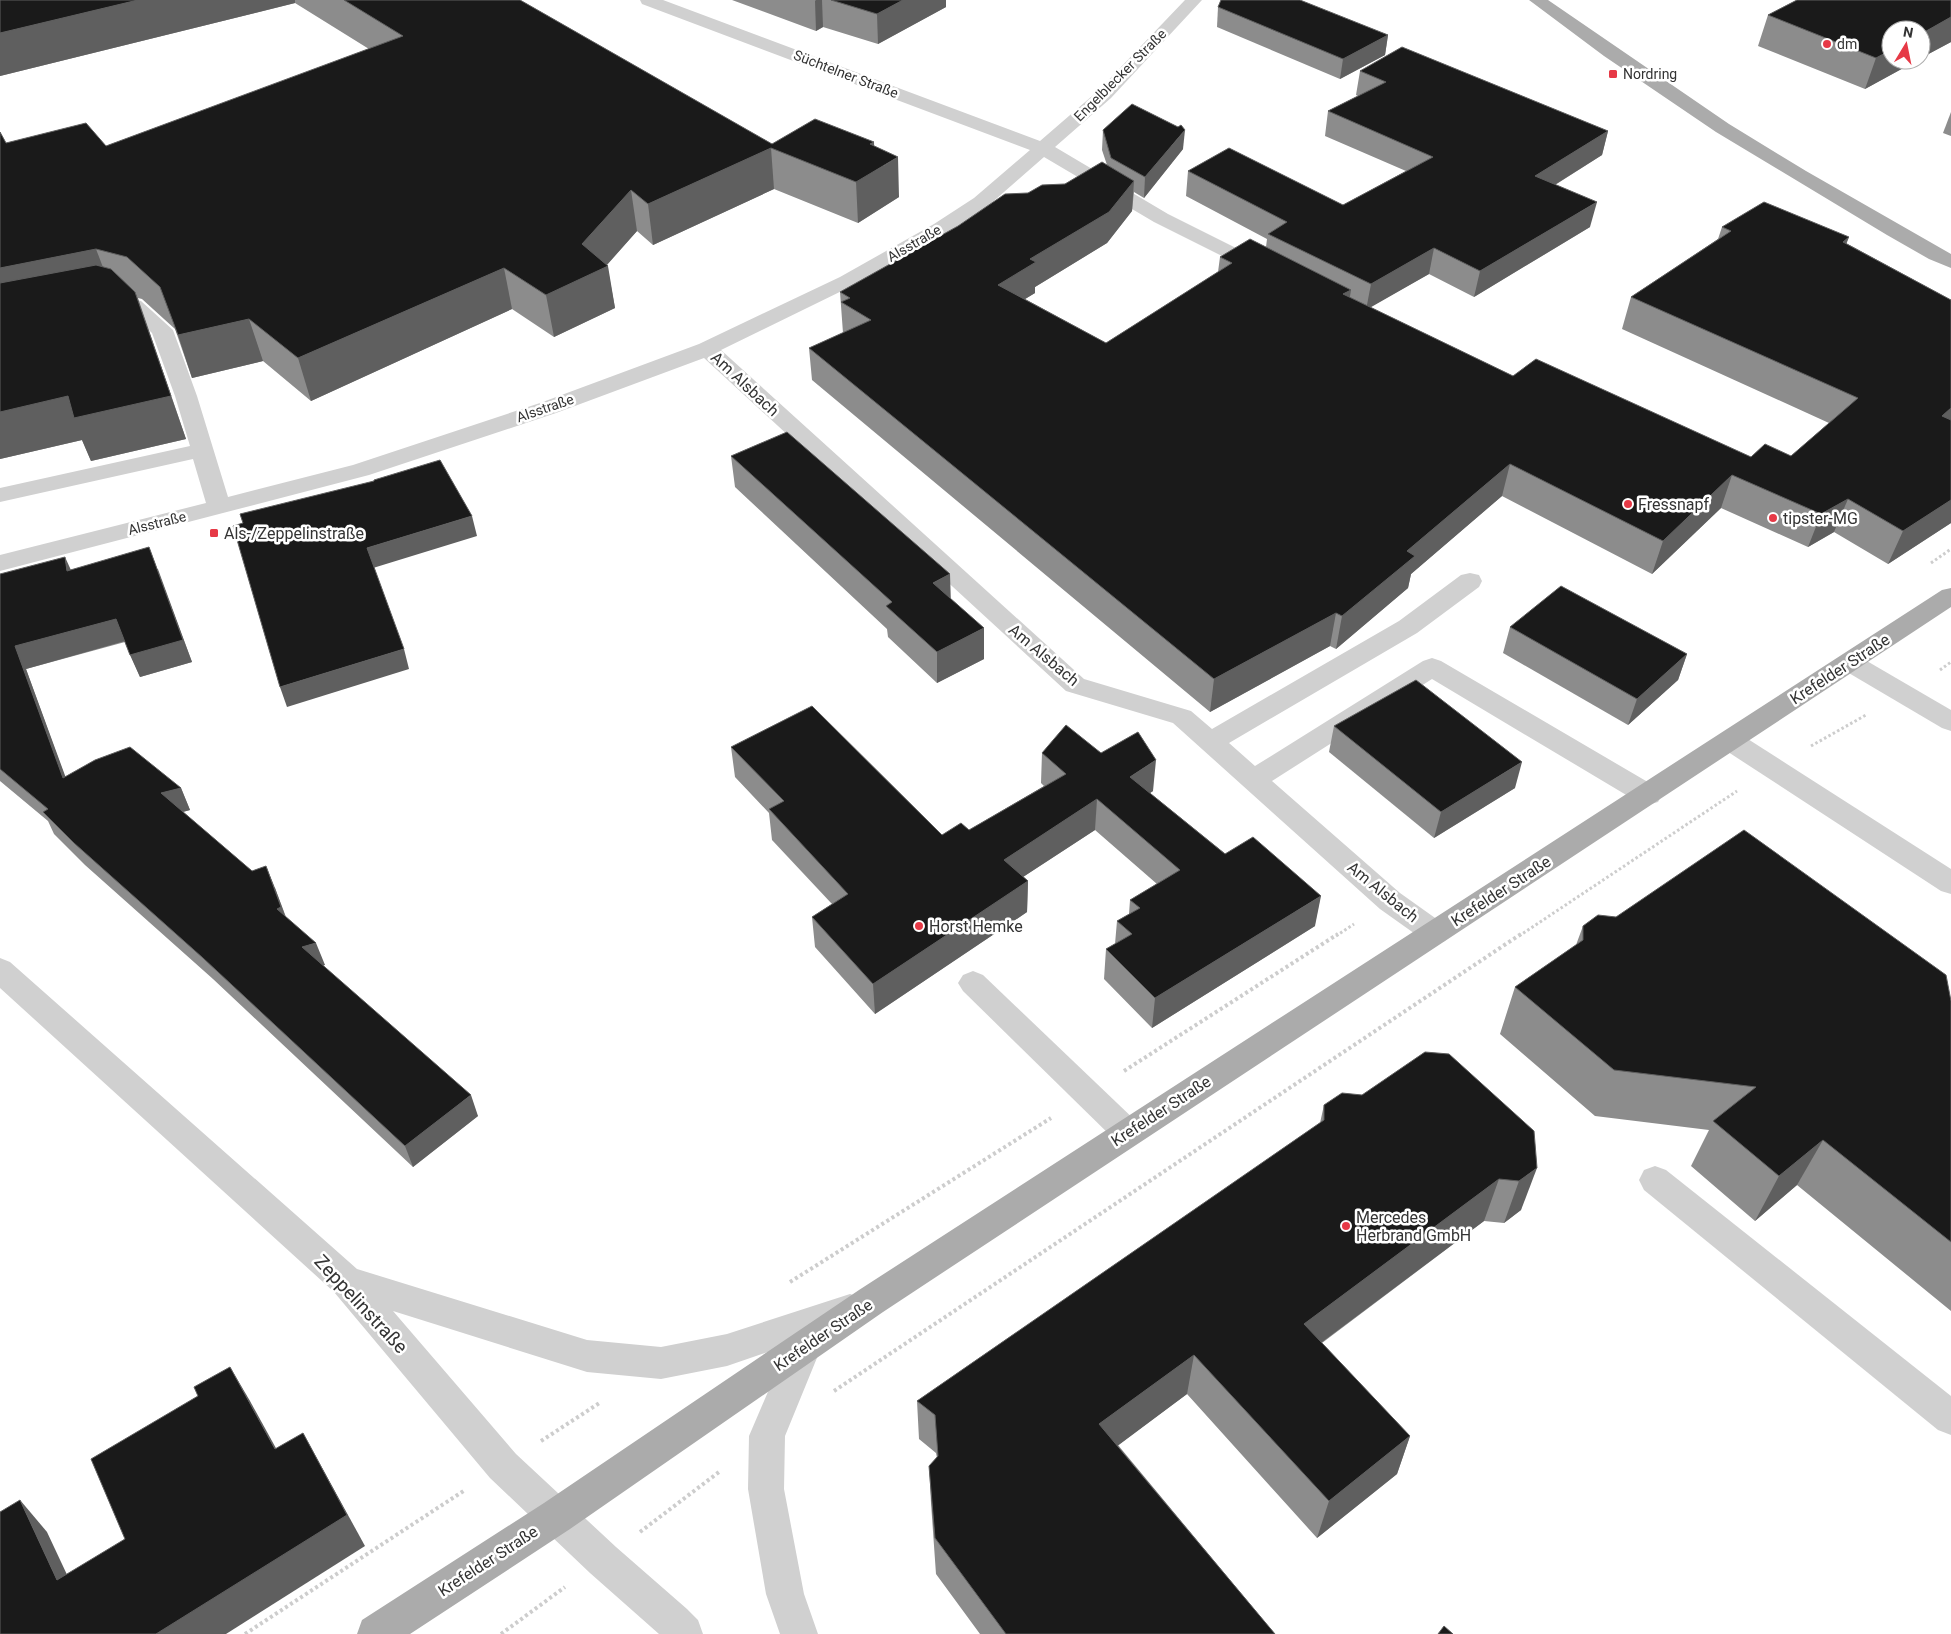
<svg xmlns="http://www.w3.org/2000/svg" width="1951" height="1634" font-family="Roboto,sans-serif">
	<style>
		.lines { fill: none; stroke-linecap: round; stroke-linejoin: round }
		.path-far1 { stroke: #cdcdcd; stroke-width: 3; stroke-dasharray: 2.5 2.5; stroke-linecap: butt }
		.path { stroke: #cdcdcd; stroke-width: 4; stroke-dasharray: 3 3; stroke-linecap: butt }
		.minor { fill: #d0d0d0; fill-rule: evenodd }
		.major { fill: #ababab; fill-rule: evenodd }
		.wall { fill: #8c8c8c }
		.shaded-wall { fill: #5f5f5f }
		.building { fill: #1a1a1a; stroke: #5f5f5f }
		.poi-dot { fill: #e63946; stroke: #fff; stroke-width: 2 }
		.labels { text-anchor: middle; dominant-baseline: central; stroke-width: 5; stroke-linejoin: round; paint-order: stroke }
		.far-poi-label { font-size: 14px; fill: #333; stroke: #fff; text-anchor: start }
		.far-street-label { font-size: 14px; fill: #333; stroke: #fff }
		.street-label { font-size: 16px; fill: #333; stroke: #fff }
		.poi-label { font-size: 16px; fill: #333; stroke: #fff; text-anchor: start }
		.near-street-label { font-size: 19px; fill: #333; stroke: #fff }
	</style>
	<rect width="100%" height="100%" fill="#fff"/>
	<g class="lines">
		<!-- path-far1 -->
		<g class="path-far1">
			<path d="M1931,563L1951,549"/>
			<path d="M1940,670L1951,662"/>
			<path d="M1811,746L1866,715"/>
			<path d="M1336,936L1354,924"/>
			<path d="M1519,936L1737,791"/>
		</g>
		<!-- path -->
		<g class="path">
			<path d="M1124,1071L1338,934"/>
			<path d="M790,1282L1051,1118"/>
			<path d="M834,1391L1521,934"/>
			<path d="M541,1441L601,1402"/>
			<path d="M640,1532L719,1472"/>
			<path d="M245,1634L465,1490"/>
			<path d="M501,1634L565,1587"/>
		</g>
		<!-- minor -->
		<g class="minor">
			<path d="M640,0H663L1040,141L1099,90L1185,0H1202L1111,98L1055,147L1168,214L1270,265L1273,269L1270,273L1263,275L1256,273L1154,222L1044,157L988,206L948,232L854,285L721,350L1084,679L1191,711L1212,729L1399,621L1461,575L1470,573L1479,575L1482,581L1479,587L1417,633L1229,743L1255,766L1423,661L1432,658L1441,661L1658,788L1662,795L1658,802L1648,805L1638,802L1432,679L1272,781L1400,893L1445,925L1450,933L1445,941L1435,944L1425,941L1380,909L1173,723L1066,691L704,358L556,413L369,475L0,571V555L206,503L193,459L0,502V488L190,446L175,396L152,333L127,309L103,303L100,299L103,295L110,293L141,301L173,330L197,396L228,497L353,465L540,403L699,344L840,277L934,224L974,198L1030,150L642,4Z"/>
			<path d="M1851,654L1860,657L1951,710V731L1942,728L1842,669L1838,663L1842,657Z"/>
			<path d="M1731,732L1740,734L1951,869V894L1941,891L1722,748L1718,741L1722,734Z"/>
			<path d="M0,958L10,962L357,1269L587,1340L661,1347L727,1334L850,1294L862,1298L867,1309L862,1320L815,1336L821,1348L785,1436L784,1489L804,1594L818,1634H780L766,1594L748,1489L749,1436L788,1345L727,1366L661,1379L587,1372L393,1311L516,1454L616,1547L687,1609L698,1620L703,1634H659L590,1573L490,1478L334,1292L0,988Z"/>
			<path d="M973,971L983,975L1139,1124L1144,1133L1139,1142L1128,1146L1117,1142L963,991L958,983L963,975Z"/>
			<path d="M1655,1166L1666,1170L1951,1396V1435L1938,1430L1644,1190L1639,1180L1644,1170Z"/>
		</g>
		<!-- major -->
		<g class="major">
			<path d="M1529,0H1548L1729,124L1806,171L1951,254V268L1929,259L1887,235L1716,132L1604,56Z"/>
			<path d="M1951,588V607L883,1312L570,1529L410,1634H357L362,1620L544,1503L859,1290L1942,590Z"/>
		</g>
	</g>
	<!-- wall -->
	<g class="wall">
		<path d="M0,0H520L772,144L874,142V146L899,197L858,223L774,189L653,245L637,231L607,265L615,308L554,337L512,309L311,401L263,361L192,378L175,329L142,299L138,298L186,439L91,461L82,440L0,459V132L6,143L106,146L369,49L295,3L0,76Z"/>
		<path d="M732,0H946V7L878,44L823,27L816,31Z"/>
		<path d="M1797,0H1951V42L1921,58V30H1891V60H1918L1865,89L1758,46L1768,15Z"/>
		<path d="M1218,7L1388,35L1385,55L1340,79L1217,27Z"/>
		<path d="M1360,71L1608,131L1602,155L1555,185L1590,227L1474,297L1429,274L1370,307L1513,376L1751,457L1791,456L1829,423L1622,329L1631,297L1718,239L1722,227L1849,237L1846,243L1951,300V523L1888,564L1834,532L1808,547L1721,508L1652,574L1502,496L1411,574L1408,588L1336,649L1330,646L1210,712L812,380L809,348L843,333L840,292L1028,193L1065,184L1107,165L1102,150L1103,130L1183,149L1144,198L1134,192L1132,211L1107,243L1035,287V293L1025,299L1106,343L1218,272L1220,257L1266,247L1267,239L1186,196L1188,171L1343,205L1406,171L1325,136L1328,111L1358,96L1356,95Z"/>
		<path d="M1951,112V136L1943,133Z"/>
		<path d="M731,456L951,599L984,659L937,683L888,637L887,629L735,487Z"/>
		<path d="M158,569L192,662L140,677L125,642L26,669L65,777L181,788L190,810L183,812L252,871L275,888L286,917L325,965H323L478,1116L413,1167L213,979L85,865L54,834L48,821L0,781V574L71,570Z"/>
		<path d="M1510,627L1687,654L1678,680L1628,725L1503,653Z"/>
		<path d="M1334,726L1515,788L1434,838L1329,752Z"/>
		<path d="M731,747L942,835L969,830L1044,786L1041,783L1042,753H1101L1153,791L1150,793L1315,926L1152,1028L1104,979L1106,949L1115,944L1117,921L1129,914L1130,900L1157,884L1095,830L1023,877L1028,881L1027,912L875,1014L815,947L812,917L832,904L772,840L769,813L735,777Z"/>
		<path d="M1583,926L1951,1001V1311L1797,1185L1755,1221L1691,1166L1709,1130L1595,1116L1500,1034L1515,987L1576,945Z"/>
		<path d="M1324,1105L1534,1131L1521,1210L1504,1223L1484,1221L1322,1343L1410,1436L1397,1474L1317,1538L1187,1394L1118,1445L1275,1634H980L936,1574L931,1503L929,1466L937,1458L936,1453L919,1439L917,1401L1320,1123Z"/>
	</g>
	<!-- shaded-wall -->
	<g class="shaded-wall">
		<path d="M138,0H295V3L0,76V33Z"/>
		<path d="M816,0H822L823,27L816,31L815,1Z"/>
		<path d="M903,0H946V7L878,44L877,14Z"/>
		<path d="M1951,17V42L1921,58V34Z"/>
		<path d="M1388,35L1385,55L1340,79L1343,59Z"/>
		<path d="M1891,50V60H1918L1865,89L1876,58Z"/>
		<path d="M1185,130L1183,149L1144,198L1145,177Z"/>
		<path d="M1608,131L1602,155L1529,201L1535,176Z"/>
		<path d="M874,142L875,171L898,157L899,197L858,223L856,182L870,144Z"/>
		<path d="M771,148L774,189L653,245L648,204Z"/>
		<path d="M1134,181L1132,211L1107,243L1035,287V293L997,316L998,285L1030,259Z"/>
		<path d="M631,190L637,231L604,268L608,266L615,308L554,337L546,295L582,244Z"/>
		<path d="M1597,202L1590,227L1474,297L1480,271Z"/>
		<path d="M1849,237L1837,268L1843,242Z"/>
		<path d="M1434,248L1429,274L1366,310L1371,284Z"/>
		<path d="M96,249L112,291L0,313V268Z"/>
		<path d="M504,268L512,309L311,401L298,358Z"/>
		<path d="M1351,290L1346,321L1343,294Z"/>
		<path d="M135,292L186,439L91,461L82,440L0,459V412Z"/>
		<path d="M249,319L263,361L192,378L178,335Z"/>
		<path d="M1951,408V427L1942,416Z"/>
		<path d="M1510,464L1502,496L1411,574L1408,588L1336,649L1342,616L1407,551Z"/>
		<path d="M1732,475L1721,508L1652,574L1663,541Z"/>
		<path d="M1848,499L1834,532L1808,547L1821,514Z"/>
		<path d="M1951,500V523L1888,564L1903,531Z"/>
		<path d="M472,516L477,536L373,568L367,548Z"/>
		<path d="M149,547L192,662L140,677L130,655Z"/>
		<path d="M65,557L75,579L67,571Z"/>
		<path d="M950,574L951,606L933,583Z"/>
		<path d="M1336,613L1330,646L1210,712L1214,679Z"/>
		<path d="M116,619L125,641L26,669L74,800L63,778L15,646Z"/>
		<path d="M984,628V659L937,683V652Z"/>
		<path d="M404,649L409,669L287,707L280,687Z"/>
		<path d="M1687,654L1678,680L1628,725L1637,699Z"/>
		<path d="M1156,760L1153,791L1128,808L1130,777Z"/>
		<path d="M1522,762L1515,788L1434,838L1441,812Z"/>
		<path d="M181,788L190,810L171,815L161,793Z"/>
		<path d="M1097,799L1095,830L1003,890L1004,860Z"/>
		<path d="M266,866L275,888L290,929L277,909Z"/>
		<path d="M1028,881L1027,912L875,1014L873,984Z"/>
		<path d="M1321,896L1315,926L1152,1028L1155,998Z"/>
		<path d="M316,943L325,965L311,969L302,947Z"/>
		<path d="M471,1095L478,1116L413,1167L405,1146Z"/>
		<path d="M1823,1140L1797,1185L1755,1221L1779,1176Z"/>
		<path d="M1537,1168L1521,1210L1504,1223L1519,1181Z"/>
		<path d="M1499,1179L1484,1221L1294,1363L1304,1324Z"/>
		<path d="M1194,1355L1187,1394L1096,1462L1099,1424Z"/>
		<path d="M230,1367L250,1401L294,1481L275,1449Z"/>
		<path d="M303,1433L365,1546L226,1634H156Z"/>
		<path d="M1410,1436L1397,1474L1317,1538L1329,1501Z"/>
		<path d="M20,1500L47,1532L84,1611L57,1580Z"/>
	</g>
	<!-- building -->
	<g class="building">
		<path d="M0,0H138L0,33Z"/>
		<path d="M344,0H520L772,144L815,119L874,142L870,144L898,157L856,182L771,148L648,204L631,190L582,244L608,266L546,295L504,268L298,358L249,319L178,335L160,287L127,257L96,249L0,268V132L6,143L86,123L106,146L403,36Z"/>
		<path d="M831,0H903L877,14Z"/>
		<path d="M1221,0H1300L1388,35L1343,59L1218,7Z"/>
		<path d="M1797,0H1951V17L1921,34V30H1891V50L1876,58L1768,15Z"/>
		<path d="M1402,47L1608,131L1535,176L1597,202L1480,271L1434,248L1371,284L1268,234L1287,222L1188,171L1229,148L1343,205L1433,157L1328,111L1386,82L1360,71Z"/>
		<path d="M1132,104L1178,127L1181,125L1185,130L1145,177L1111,158L1103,130Z"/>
		<path d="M1102,162L1134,181L1109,212L1030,259L1036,262L998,285L1106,343L1232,263L1220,257L1250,239L1351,290L1343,294L1513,376L1536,359L1751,457L1765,444L1791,456L1858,398L1631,297L1731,231L1722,227L1764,202L1849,237L1843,242L1951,300V408L1942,416L1951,420V500L1903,531L1848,499L1821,514L1732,475L1663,541L1510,464L1407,551L1415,556L1342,616L1336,613L1214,679L809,348L871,320L841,302L850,298L840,292L958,226L1005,194L1028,193L1042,185L1065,184Z"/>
		<path d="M96,265L111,269L135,292L171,396L74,418L68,396L0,412V283Z"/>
		<path d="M787,432L950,574L933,583L984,628L937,652L886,606L892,602L731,456Z"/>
		<path d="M440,460L472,516L367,548L404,649L280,687L233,526L243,523L240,514L374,481V480Z"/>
		<path d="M149,547L183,640L130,655L116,619L15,646L63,778L95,760L130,747L181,788L161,793L252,871L266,866L281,907L277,909L316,943L302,947L471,1095L405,1146L203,958L74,843L43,812L48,809L0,769V574L65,557L67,571Z"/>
		<path d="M1561,586L1687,654L1637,699L1510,627Z"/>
		<path d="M1416,680L1522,762L1441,812L1334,726Z"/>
		<path d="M812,706L942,835L961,823L969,830L1066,774L1042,753L1066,725L1101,753L1138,732L1156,760L1130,777L1225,854L1253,837L1321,896L1155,998L1106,949L1132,934L1117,921L1140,908L1130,900L1180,870L1097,799L1004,860L1028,881L873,984L812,917L848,894L769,809L784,801L731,747Z"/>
		<path d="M1744,830L1946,975L1951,1001V1242L1823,1140L1779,1176L1713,1121L1756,1087L1614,1070L1515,987L1583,940V926L1598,915L1616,917Z"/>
		<path d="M1425,1052L1449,1054L1534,1131L1537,1168L1519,1181L1499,1179L1304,1324L1410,1436L1329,1501L1194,1355L1099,1424L1275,1634H1006L935,1538L929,1466L938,1456L935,1415L917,1401L1324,1120V1105L1342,1093L1362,1095Z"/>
		<path d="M230,1367L275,1449L303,1433L347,1515L156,1634H0V1512L20,1500L57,1580L125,1539L91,1459L198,1396L194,1387Z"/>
		<path d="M1444,1626L1453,1634H1438Z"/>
	</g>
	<!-- markers -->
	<g class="poi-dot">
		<circle cx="1827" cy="44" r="5"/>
		<rect x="1608" y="69" width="10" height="10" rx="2.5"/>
		<circle cx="1628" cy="504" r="5"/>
		<circle cx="1773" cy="518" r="5"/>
		<rect x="209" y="528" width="10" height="10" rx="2.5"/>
		<circle cx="919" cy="926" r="5"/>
		<circle cx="1346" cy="1226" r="5"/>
	</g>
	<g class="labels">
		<!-- far-poi labels -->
		<g class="far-poi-label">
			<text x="1837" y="44">dm</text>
			<text x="1623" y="74">Nordring</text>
		</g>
		<!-- far-street labels -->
		<g class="far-street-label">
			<text transform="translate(846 74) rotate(21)">Süchtelner Straße</text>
			<text transform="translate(1120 75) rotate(-45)">Engelblecker Straße</text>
			<text transform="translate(914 243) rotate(-30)">Alsstraße</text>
			<text transform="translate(545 408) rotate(-19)">Alsstraße</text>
			<text transform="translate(157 523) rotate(-14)">Alsstraße</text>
		</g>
		<!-- street labels -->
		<g class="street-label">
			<text transform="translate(745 384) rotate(43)">Am Alsbach</text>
			<text transform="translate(1044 655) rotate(40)">Am Alsbach</text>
			<text transform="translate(1840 669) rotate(-33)">Krefelder Straße</text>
			<text transform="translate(1501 891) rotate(-33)">Krefelder Straße</text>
			<text transform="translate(1383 892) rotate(39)">Am Alsbach</text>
			<text transform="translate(1161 1111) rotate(-33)">Krefelder Straße</text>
			<text transform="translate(823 1335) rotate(-34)">Krefelder Straße</text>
			<text transform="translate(488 1561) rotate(-33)">Krefelder Straße</text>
		</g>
		<!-- poi labels -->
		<g class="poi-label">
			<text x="1638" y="504">Fressnapf</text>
			<text x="1783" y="518">tipster-MG</text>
			<text x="224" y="533">Als-/Zeppelinstraße</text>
			<text x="929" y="926">Horst Hemke</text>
			<text x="1356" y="1217">Mercedes<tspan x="1356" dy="18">Herbrand GmbH</tspan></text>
		</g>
		<!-- near-street labels -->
		<g class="near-street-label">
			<text transform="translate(361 1304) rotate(47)">Zeppelinstraße</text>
		</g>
	</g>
	<!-- north arrow -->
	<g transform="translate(1906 45) rotate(10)"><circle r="24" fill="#ffffff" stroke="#adadad"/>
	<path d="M0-4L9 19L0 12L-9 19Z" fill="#e63946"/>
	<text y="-8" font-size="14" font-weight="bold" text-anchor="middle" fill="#333333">N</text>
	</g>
</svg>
